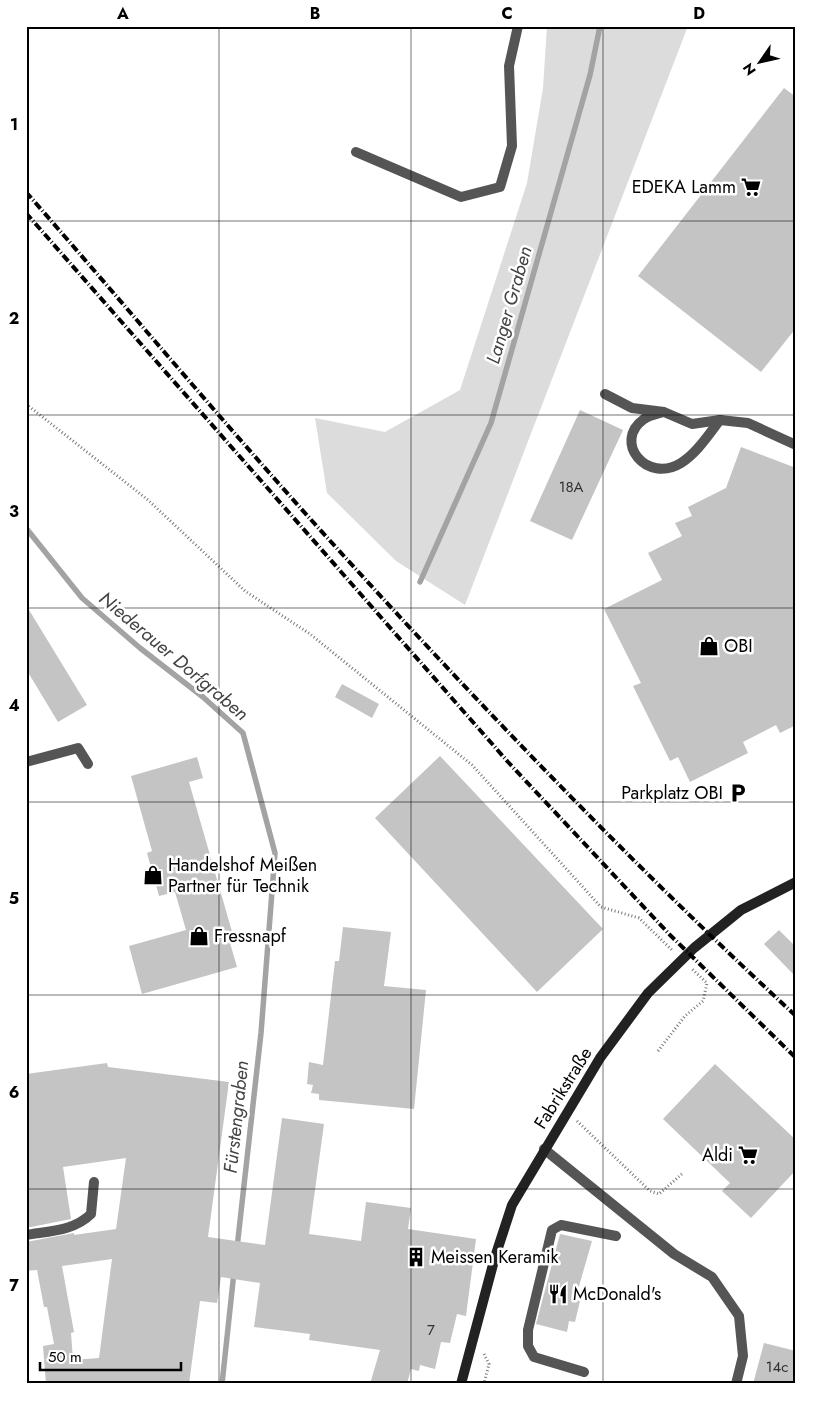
<svg xmlns="http://www.w3.org/2000/svg" width="822" height="1410" font-family="Jost,sans-serif">
	<style>
		.green { fill: #dcdcdc }
		.lines { fill: none; stroke-linecap: round; stroke-linejoin: round }
		.stream { stroke: #a3a3a3; stroke-width: 5.5 }
		.building { fill: #c4c4c4; fill-rule: evenodd }
		.path { stroke: #777; stroke-width: 3; stroke-dasharray: 1 2.5; stroke-linecap: butt }
		.lane { stroke: #555; stroke-width: 10 }
		.street { stroke: #555; stroke-width: 10 }
		.secondary { stroke: #222; stroke-width: 10 }
		.rail { stroke: #000; stroke-width: 4; stroke-dasharray: 8 2.5 1 2.5; stroke-linecap: butt }
		.grid { fill: none; stroke: #000; stroke-width: 1; stroke-opacity: 0.55 }
		.labels { text-anchor: middle; dominant-baseline: central; stroke-width: 5; stroke-linejoin: round; paint-order: stroke }
		.number-label { font-size: 15px; fill: #313131 }
		.poi-label { font-size: 18px; fill: #000; stroke: #fff; text-anchor: start }
		.street-label { font-size: 18px; fill: #000; stroke: #fff }
		.water-label { font-size: 19px; font-style: italic; fill: #444; stroke: #fff }
		.neatline { fill: none; stroke: #000; stroke-width: 2 }
		.grid-label { font-size: 16px; text-anchor: middle; font-weight: bold; fill: #000 }
	</style>
	<rect width="100%" height="100%" fill="#fff"/>
	<!-- green -->
	<path class="green" d="M547,26H688L465,605L396,561L327,493L315,418L385,432L460,390L527,183L543,88Z"/>
	<g class="lines">
		<!-- stream -->
		<g class="stream">
			<path d="M26,528L82,598L140,648L203,697L243,733L275,853L261,1033L237,1248"/>
			<path d="M420,582L491,423L590,75L600,26"/>
			<path d="M222,1384L234,1272"/>
		</g>
	</g>
	<!-- building -->
	<g class="building">
		<path d="M784,88L796,97V328L761,372L638,276Z"/>
		<path d="M580,410L623,430L572,540L530,521Z"/>
		<path d="M741,447L796,468V725L780,733L776,725L743,742L748,753L690,782L678,757L670,761L633,686L641,683L604,609L662,580L648,553L682,536L675,523L692,516L688,507L726,488Z"/>
		<path d="M26,605L87,705L58,722L26,669Z"/>
		<path d="M342,684L379,704L372,718L335,697Z"/>
		<path d="M440,756L603,929L537,992L375,818Z"/>
		<path d="M197,757L203,778L189,782L235,942L230,943L237,967L142,994L129,946L186,930L175,892L159,896L147,853L152,851L131,776Z"/>
		<path d="M343,927L391,932L384,986L426,990L414,1109L319,1100V1094L311,1093L313,1085L307,1084L309,1062L323,1065L335,961H339Z"/>
		<path d="M779,930L796,947V977L764,944Z"/>
		<path d="M107,1063L108,1067L229,1082L208,1237L265,1245L282,1118L324,1124L309,1234L361,1241L366,1202L411,1208L408,1229L476,1239L466,1316L457,1314L450,1343L441,1342L435,1369L420,1365L419,1371L411,1369L407,1384H370L380,1350L309,1340L310,1334L254,1327L260,1283L221,1277L217,1303L200,1301L189,1384H46L43,1346L54,1344L47,1307H44L37,1270L26,1271V1242L74,1233V1235L116,1229L126,1158L63,1167L71,1219L26,1228V1074ZM112,1259L99,1358L73,1360L71,1333L74,1332L62,1266Z"/>
		<path d="M715,1064L796,1140V1170L751,1218L722,1191L730,1183L663,1119Z"/>
		<path d="M560,1234L592,1241L575,1300L580,1301L575,1322L569,1321L567,1332L536,1324Z"/>
		<path d="M764,1343L796,1351V1384H753Z"/>
	</g>
	<g class="lines">
		<!-- path -->
		<g class="path">
			<path d="M26,404L148,500L245,591L310,634L472,765L601,907L639,918L673,951"/>
			<path d="M658,1051L685,1016L703,1001L707,983L692,969"/>
			<path d="M577,1121L650,1191L659,1194L683,1173"/>
			<path d="M484,1354L489,1364L484,1384"/>
		</g>
		<!-- lane -->
		<g class="lane">
			<path d="M356,152L461,197L500,187L512,146L509,66L518,26"/>
			<path d="M605,394L632,408L664,412L692,424L720,420L748,423L796,445"/>
			<path d="M663,412C657,414 649,415 644,419C612,442 647,484 681,463C697,453 709,434 720,420"/>
			<path d="M544,1149L674,1254L712,1277L739,1316L743,1356L736,1384"/>
			<path d="M26,1235C49,1231 74,1231 91,1214L94,1182"/>
			<path d="M584,1372L534,1357L528,1346V1330L552,1230L561,1225L616,1236"/>
		</g>
		<!-- street -->
		<path class="street" d="M26,762L78,748L88,764"/>
		<!-- secondary -->
		<path class="secondary" d="M461,1384L495,1257L512,1205L600,1058L648,993L694,948L741,910L796,882"/>
		<!-- rail -->
		<g class="rail">
			<path d="M26,192C132,313 235,437 343,555C488,714 638,870 796,1016"/>
			<path d="M26,213L508,762L670,935L796,1058"/>
		</g>
	</g>
	<!-- grid -->
	<path class="grid" d="M219,26V1384M411,26V1384M603,26V1384M26,221H796M26,415H796M26,608H796M26,802H796M26,995H796M26,1189H796"/>
	<!-- icons -->
	<defs>
		<symbol id="supermarket-bare" viewBox="-9 -9 18 18"><path d="M-6-5.5h2.5l.6 2H6L4.5 2H-2.5L-4.4-4H-6ZM-1.5 3.2a1.3 1.3 0 1 0 .1 0ZM3 3.2a1.3 1.3 0 1 0 .1 0Z" fill="#000" stroke="#fff" stroke-width="2.5" paint-order="stroke"/></symbol>
		<symbol id="shop-bare" viewBox="-9 -9 18 18"><path d="M-5-2.5h2.3a2.7 3.5 0 0 1 5.4 0H5L5.5 6h-11ZM-1.5-2.5h3a1.5 2.3 0 0 0-3 0Z" fill="#000" stroke="#fff" stroke-width="2.5" paint-order="stroke"/></symbol>
		<symbol id="parking-bare" viewBox="-9 -9 18 18"><path d="M-3.5-5.5H1a3.5 3.5 0 0 1 0 7H-1V5.5H-3.5ZM-1-3.4V-.6H.8a1.4 1.4 0 0 0 0-2.8Z" fill="#000" stroke="#fff" stroke-width="2.5" paint-order="stroke"/></symbol>
		<symbol id="building-bare" viewBox="-9 -9 18 18"><path d="M-4-6H4V6H1V3H-1V6H-4ZM-2.5-4.3h1.7v1.8h-1.7ZM.8-4.3h1.7v1.8H.8ZM-2.5-1h1.7V.8h-1.7ZM.8-1h1.7V.8H.8Z" fill="#000" stroke="#fff" stroke-width="2.5" paint-order="stroke"/></symbol>
		<symbol id="restaurant-bare" viewBox="-9 -9 18 18"><path d="M-5-6h1v4h1v-4h1v4h1v-4h1v5L-1.5 .5V6h-2V.5L-5-1ZM5-6V6H3V1.5H1.5Q1.5-4 5-6Z" fill="#000" stroke="#fff" stroke-width="2.5" paint-order="stroke"/></symbol>
	</defs>
	<g fill-rule="evenodd">
		<use href="#supermarket-bare" x="737" y="173" width="28" height="28"/>
		<use href="#shop-bare" x="695" y="632" width="28" height="28"/>
		<use href="#parking-bare" x="724" y="779" width="28" height="28"/>
		<use href="#shop-bare" x="139" y="861" width="28" height="28"/>
		<use href="#shop-bare" x="185" y="922" width="28" height="28"/>
		<use href="#supermarket-bare" x="734" y="1141" width="28" height="28"/>
		<use href="#building-bare" x="402" y="1243" width="28" height="28"/>
		<use href="#restaurant-bare" x="544" y="1280" width="28" height="28"/>
	</g>
	<g class="labels">
		<!-- number labels -->
		<g class="number-label">
			<text x="571" y="487">18A</text>
			<text x="431" y="1330">7</text>
			<text x="777" y="1367">14c</text>
		</g>
		<!-- poi labels -->
		<g class="poi-label">
			<text x="736" y="187" text-anchor="end">EDEKA Lamm</text>
			<text x="724" y="646">OBI</text>
			<text x="723" y="793" text-anchor="end">Parkplatz OBI</text>
			<text x="168" y="865">Handelshof Meißen<tspan x="168" dy="21">Partner für Technik</tspan></text>
			<text x="214" y="936">Fressnapf</text>
			<text x="733" y="1155" text-anchor="end">Aldi</text>
			<text x="431" y="1257">Meissen Keramik</text>
			<text x="573" y="1294">McDonald's</text>
		</g>
		<!-- street labels -->
		<g class="street-label">
			<text transform="translate(563 1088) rotate(-58)">Fabrikstraße</text>
		</g>
		<!-- water labels -->
		<g class="water-label">
			<text transform="translate(509 305) rotate(-74)">Langer Graben</text>
			<text transform="translate(174 656) rotate(40)">Niederauer Dorfgraben</text>
			<text transform="translate(236 1117) rotate(-84)">Fürstengraben</text>
		</g>
	</g>
	<!-- border -->
	<rect width="822" height="1410" fill="none" stroke="#ffffff" stroke-width="55"/>
	<!-- north arrow -->
	<g transform="translate(760 62) rotate(236)" stroke="#ffffff" stroke-width="4" paint-order="stroke">
	<path d="M0-4L9 19L0 12L-9 19Z" fill="#000000"/>
	<text y="-8" font-size="14" font-weight="bold" text-anchor="middle" fill="#000000">N</text>
	</g>
	<!-- scale -->
	<path d="M40 1362v8h141v-8" fill="none" stroke="#000000" stroke-width="2.5"/>
	<text x="48" y="1362" font-size="15" fill="#000000" stroke="#ffffff" stroke-width="4" paint-order="stroke">50 m</text>
	<rect x="28" y="28" width="766" height="1354" class="neatline"/>
	<g class="grid-label">
		<text x="123" y="19">A</text>
		<text x="315" y="19">B</text>
		<text x="507" y="19">C</text>
		<text x="699" y="19">D</text>
		<text x="14" y="130">1</text>
		<text x="14" y="324">2</text>
		<text x="14" y="517">3</text>
		<text x="14" y="711">4</text>
		<text x="14" y="904">5</text>
		<text x="14" y="1098">6</text>
		<text x="14" y="1291">7</text>
	</g>
</svg>
